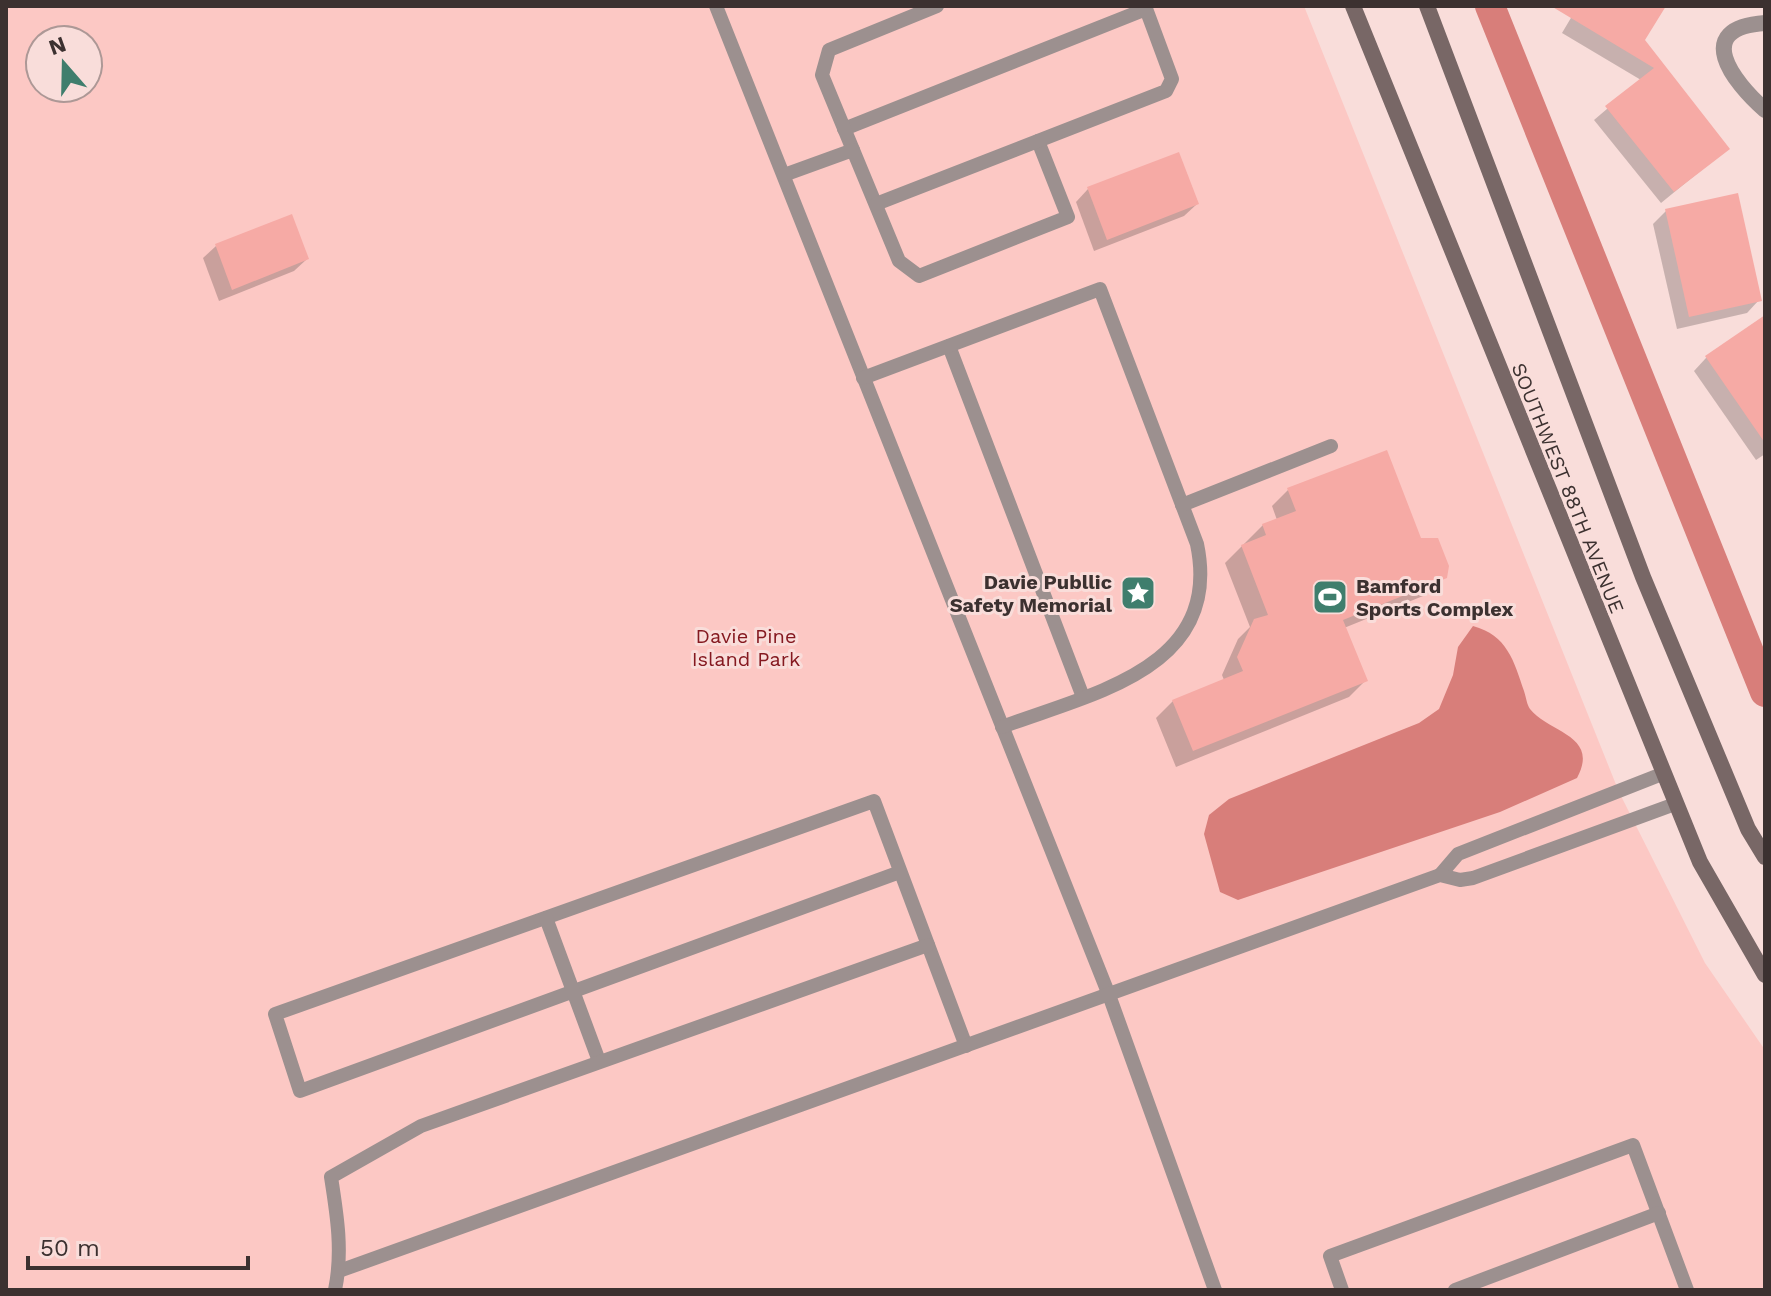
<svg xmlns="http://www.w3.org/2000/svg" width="1771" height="1296" font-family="'Work Sans',sans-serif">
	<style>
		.green { fill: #fcc8c4; fill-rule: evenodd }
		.water { fill: #d87e7a }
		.shadow { fill: #0003 }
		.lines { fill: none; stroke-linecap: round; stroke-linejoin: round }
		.canal { stroke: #d87e7a; stroke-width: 30 }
		.building { fill: #f6aaa5 }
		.lane { stroke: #9c908f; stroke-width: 14 }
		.street { stroke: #9c908f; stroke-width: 16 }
		.secondary { stroke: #786766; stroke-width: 16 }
		.labels { text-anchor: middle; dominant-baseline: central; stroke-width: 6; stroke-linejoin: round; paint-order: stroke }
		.street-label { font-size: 20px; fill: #3c3130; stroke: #f9ddda }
		.poi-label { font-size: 20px; font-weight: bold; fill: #3c3130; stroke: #f9ddda; text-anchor: end }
		.park-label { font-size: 20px; fill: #851920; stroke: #f9ddda }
	</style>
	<rect width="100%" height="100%" fill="#f9ddda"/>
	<!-- green -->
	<path class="green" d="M6,6H1304L1619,792L1705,963L1765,1050V1290H6ZM40,40H88V88H40Z"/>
	<!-- water -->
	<path class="water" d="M1473,626C1507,635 1514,661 1524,691C1526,697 1527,705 1530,709C1549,733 1600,735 1577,778L1500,812L1238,900L1220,892L1204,834L1209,815L1229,799L1419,723L1439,709L1453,675L1458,647Z"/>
	<!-- shadow -->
	<g class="shadow">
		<path d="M1578,6H1664L1643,40L1727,149L1661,203L1594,120L1641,80L1562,33Z"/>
		<path d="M1088,189L1197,204L1184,216L1094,251L1076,202Z"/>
		<path d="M1666,211L1759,300L1747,313L1677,329L1653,224Z"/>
		<path d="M216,246L307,259L294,271L219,301L203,258Z"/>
		<path d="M1765,321V454L1756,460L1694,371L1706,358Z"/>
		<path d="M1288,490L1420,540L1445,577L1428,594L1344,628L1365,681L1349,697L1176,767L1156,718L1173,701L1224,680L1222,675L1238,639L1250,627L1225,563L1263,525L1277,520L1272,506Z"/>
	</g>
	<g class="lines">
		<!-- canal -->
		<path class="canal" d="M1490,6L1765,692"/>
	</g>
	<!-- building -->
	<g class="building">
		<path d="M1551,6H1666L1645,40L1730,149L1674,192L1605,106L1654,68Z"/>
		<path d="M1179,152L1199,204L1107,240L1087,187Z"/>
		<path d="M1738,193L1762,301L1689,317L1665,209Z"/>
		<path d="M292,214L309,259L232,290L215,244Z"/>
		<path d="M1765,315V443L1705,356Z"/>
		<path d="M1387,450L1421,538H1438L1449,566L1447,578L1343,620L1368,681L1193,751L1172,700L1243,671L1237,657L1254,619L1268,615L1241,545L1266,535L1262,524L1296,511L1287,488Z"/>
	</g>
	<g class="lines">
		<!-- lane -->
		<g class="lane">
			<path d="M716,6L1109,995L1215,1290"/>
			<path d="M844,129L1146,9"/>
			<path d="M853,150L822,75L829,50L937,6"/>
			<path d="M784,175L853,150L899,261L919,276L1068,217L1038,141"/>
			<path d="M876,204L1166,91L1172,79L1145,6"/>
			<path d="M949,346L1083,697"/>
			<path d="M863,378L1100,289L1197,544C1223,669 1092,693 1002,727"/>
			<path d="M1182,505L1331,446"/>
			<path d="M900,872L300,1091L275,1014L874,801L966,1046"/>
			<path d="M1440,875L1458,854L1662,774"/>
			<path d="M546,918L599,1061"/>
			<path d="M339,1271L1440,875L1460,880L1473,878L1675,804"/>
			<path d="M335,1290C343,1252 337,1215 331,1177L421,1126L928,945"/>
			<path d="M1342,1290L1330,1256L1633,1145L1687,1290"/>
			<path d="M1455,1290L1659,1213"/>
		</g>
		<!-- street -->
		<path class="street" d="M1765,23C1691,28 1733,82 1765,110"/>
		<!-- secondary -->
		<g class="secondary">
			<path d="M1353,6L1700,862L1765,975"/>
			<path d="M1427,6L1643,577L1748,829L1765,857"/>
		</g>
	</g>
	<!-- icons -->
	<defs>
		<symbol id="sight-square" viewBox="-11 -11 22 22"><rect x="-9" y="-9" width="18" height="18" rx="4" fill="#3f7e6d" stroke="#f9ddda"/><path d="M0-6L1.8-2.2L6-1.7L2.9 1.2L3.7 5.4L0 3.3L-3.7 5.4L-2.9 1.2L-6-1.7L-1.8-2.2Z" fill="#fff"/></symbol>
		<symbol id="stadium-square" viewBox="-11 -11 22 22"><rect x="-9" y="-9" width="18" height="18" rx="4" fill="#3f7e6d" stroke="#f9ddda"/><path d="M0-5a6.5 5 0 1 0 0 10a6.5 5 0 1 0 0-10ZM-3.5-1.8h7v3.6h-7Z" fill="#fff"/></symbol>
	</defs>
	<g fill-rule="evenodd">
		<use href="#sight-square" x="1118" y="573" width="40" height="40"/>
		<use href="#stadium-square" x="1310" y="577" width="40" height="40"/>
	</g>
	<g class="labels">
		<!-- street labels -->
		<g class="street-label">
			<text transform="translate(1568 488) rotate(68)">SOUTHWEST 88TH AVENUE</text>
		</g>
		<!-- poi labels -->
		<g class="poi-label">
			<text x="1112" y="582">Davie Publlic<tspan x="1112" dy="23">Safety Memorial</tspan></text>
			<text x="1356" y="586" text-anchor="start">Bamford<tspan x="1356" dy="23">Sports Complex</tspan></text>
		</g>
		<!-- park labels -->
		<g class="park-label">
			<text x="746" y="636">Davie Pine<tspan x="746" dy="23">Island Park</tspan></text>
		</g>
	</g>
	<!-- border -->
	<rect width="1771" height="1296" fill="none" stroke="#3c3130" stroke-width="16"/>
	<!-- north arrow -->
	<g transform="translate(64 64) rotate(340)"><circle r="38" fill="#f9ddda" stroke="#ad9896" stroke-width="2"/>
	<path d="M0-6L14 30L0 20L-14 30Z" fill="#3f7e6d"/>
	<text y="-12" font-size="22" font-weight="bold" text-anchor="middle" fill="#3c3130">N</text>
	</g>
	<!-- scale -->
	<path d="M28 1256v12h220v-12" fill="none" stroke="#3c3130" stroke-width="4"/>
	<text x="40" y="1256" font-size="24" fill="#3c3130" stroke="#f9ddda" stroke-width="6" paint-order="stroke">50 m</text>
</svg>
